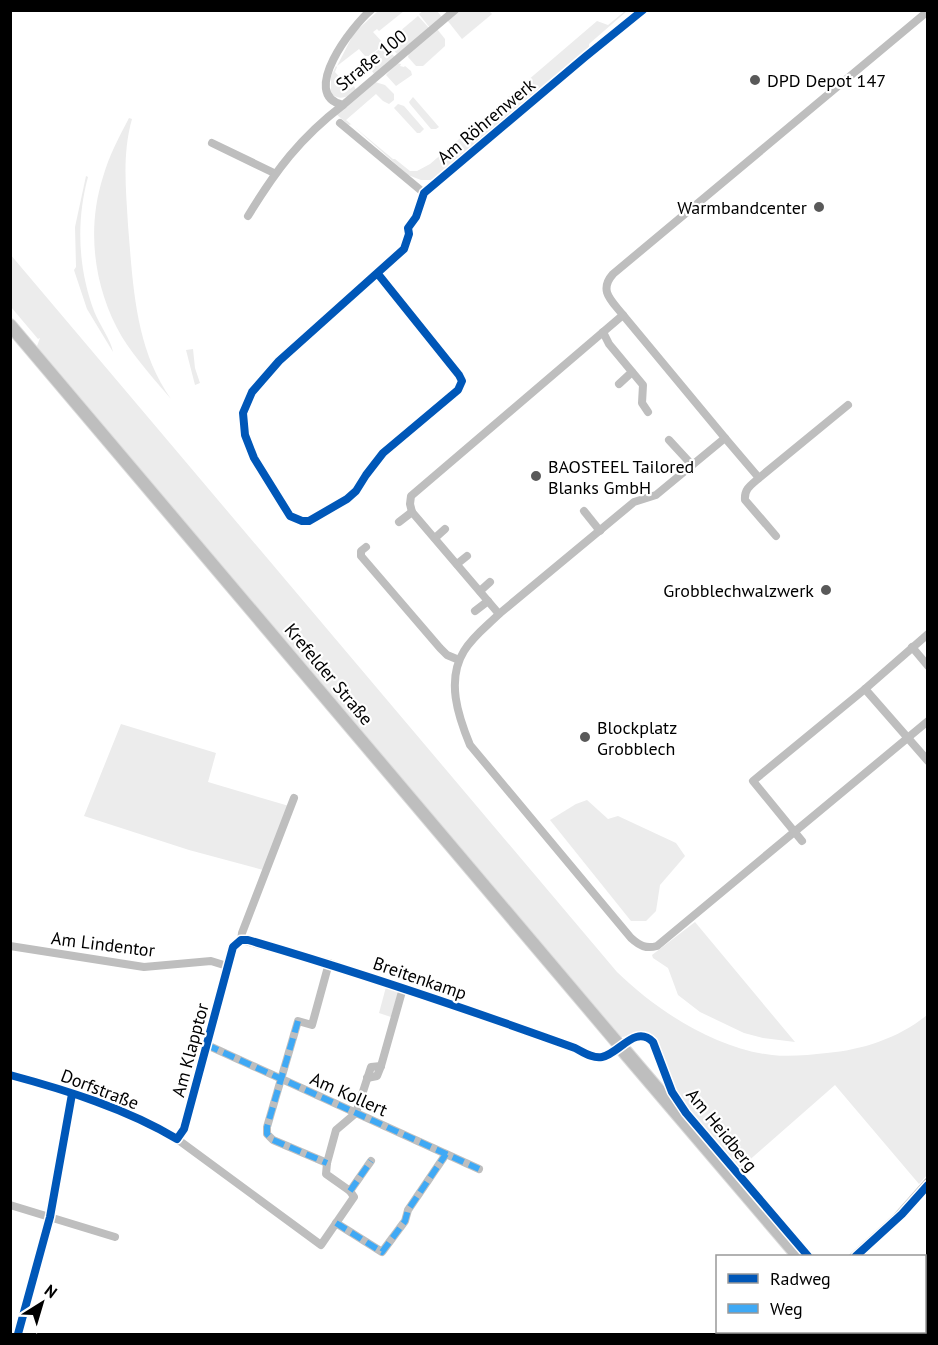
<svg xmlns="http://www.w3.org/2000/svg" width="938" height="1345" font-family="'PT Sans',sans-serif">
	<style>
		.green { fill: #ececec }
		.lines { fill: none; stroke-linecap: round; stroke-linejoin: round }
		.stream { stroke: #bfbfbf; stroke-width: 1.5 }
		.primary-casing { stroke: #dbdbdb; stroke-width: 14 }
		.highway-casing { stroke: #dbdbdb; stroke-width: 16 }
		.street { stroke: #bebebe; stroke-width: 8 }
		.primary { stroke: #bebebe; stroke-width: 12 }
		.highway { stroke: #bebebe; stroke-width: 14 }
		.quiet { stroke: #3fa9f5; stroke-width: 6; stroke-dasharray: 12 6; stroke-linecap: butt }
		.cycleway-casing { stroke: #fff; stroke-width: 11 }
		.cycleway { stroke: #0057b8; stroke-width: 8 }
		.poi-dot { fill: #595959; stroke: #fff; stroke-width: 2 }
		.labels { text-anchor: middle; dominant-baseline: central; stroke-width: 4.5; stroke-linejoin: round; paint-order: stroke }
		.street-label { font-size: 18px; fill: #000; stroke: #fff }
		.poi-label { font-size: 18px; fill: #000; stroke: #fff; text-anchor: start }
	</style>
	<rect width="100%" height="100%" fill="#fff"/>
	<!-- green -->
	<g class="green">
		<path d="M378,11H404L379,31L377,29L373,32L383,43V45L369,56H365L359,49L337,66L354,33Z"/>
		<path d="M423,11H437L442,17L430,28L419,14Z"/>
		<path d="M459,11H489L492,14L462,39L447,20Z"/>
		<path d="M625,11H627L589,44V48L432,180H421L408,175L351,124L349,125L336,114L375,82L385,85L394,94V100L389,104L383,101L376,94L346,120L393,159H395L410,171H417L430,164L597,21L608,25Z"/>
		<path d="M418,16L429,28L397,54L387,42Z"/>
		<path d="M437,29L445,39V46L423,66H416L408,57L409,53Z"/>
		<path d="M384,46L395,57L374,74L372,71L375,68L369,60L370,56Z"/>
		<path d="M397,63L401,64L400,66L404,67L405,66L411,71L412,75L396,86L386,75Z"/>
		<path d="M336,66L337,67L335,72L350,89L354,86L356,90C348,97 341,101 331,94V76Z"/>
		<path d="M413,97L439,127L436,129H431L410,104L409,102Z"/>
		<path d="M398,104L404,106L424,129L420,133H417L394,108Z"/>
		<path d="M129,118L132,119C122,154 126,190 128,225C133,285 135,348 171,399C154,379 136,359 122,337C94,289 86,230 103,177C109,156 119,137 129,118Z"/>
		<path d="M86,176L88,177C76,221 78,268 94,311C99,324 111,340 113,352L87,309L74,270L76,267L75,227Z"/>
		<path d="M10,254L617,972C657,1011 716,1049 772,1055C790,1057 808,1055 827,1053C862,1050 899,1038 927,1015L928,1174L919,1184L835,1085L738,1170C714,1143 684,1115 670,1081C664,1067 664,1044 651,1034C638,1025 628,1041 616,1036L41,353L37,346L40,338L38,339L11,307Z"/>
		<path d="M193,349L195,368L200,383L195,385L186,350Z"/>
		<path d="M121,724L216,753L208,782L289,806L263,870L189,850L84,816Z"/>
		<path d="M587,800L608,819L618,816L676,843L685,856L660,885L656,911L646,921H631L550,820L576,804Z"/>
		<path d="M695,922L795,1042L763,1038L744,1033L700,1012L678,995L668,968L653,958L652,955Z"/>
		<path d="M386,987L396,990L398,993L391,1017L379,1013Z"/>
		<path d="M743,1172L815,1256H811L741,1174Z"/>
	</g>
	<g class="lines">
		<!-- stream -->
		<g class="stream">
			<path d="M849,1256L894,1215L926,1179"/>
			<path d="M753,1334L757,1332"/>
		</g>
		<defs>
			<path id="primary" d="M10,325L620,1046"/>
			<g id="highway">
				<path d="M620,1046L799,1256"/>
				<path d="M854,1332L857,1334"/>
			</g>
		</defs>
		<!-- primary casing -->
		<use href="#primary" class="primary-casing"/>
		<!-- highway casing -->
		<use href="#highway" class="highway-casing"/>
		<!-- street -->
		<g class="street">
			<path d="M371,10C353,25 298,95 343,105L455,10"/>
			<path d="M340,123L424,193"/>
			<path d="M212,143L274,173"/>
			<path d="M248,216C276,170 300,138 343,105"/>
			<path d="M378,274L459,375L462,381L458,390L383,453L366,475L356,491L347,499L309,521H302L290,516L254,458L245,435L243,413L252,392L279,361L404,249L409,234L408,228L416,217L424,193L585,57L643,10"/>
			<path d="M623,315L725,438L656,495L634,502L499,614L412,512L410,504L411,496Z"/>
			<path d="M623,315C612,301 598,291 613,274L928,11"/>
			<path d="M603,332L609,344L643,385L642,403L648,412"/>
			<path d="M619,384L632,372"/>
			<path d="M725,438L759,478L848,405"/>
			<path d="M669,440L692,465"/>
			<path d="M759,478C751,485 744,489 745,500L776,536"/>
			<path d="M584,511L600,531"/>
			<path d="M399,522L412,512"/>
			<path d="M435,538L445,529"/>
			<path d="M366,547L361,551V556L440,648L447,655L459,660"/>
			<path d="M457,564L467,556"/>
			<path d="M480,591L490,582"/>
			<path d="M475,611L488,601"/>
			<path d="M499,614C487,626 473,636 464,651C446,680 458,716 470,745L631,938C640,946 646,949 657,946L928,721"/>
			<path d="M912,647L928,666"/>
			<path d="M865,689L928,761"/>
			<path d="M802,841L753,781L865,689L928,634"/>
			<path d="M241,940L242,933L294,798"/>
			<path d="M10,946L144,967L211,961L227,966"/>
			<path d="M207,1045L479,1169"/>
			<path d="M10,1075C66,1090 127,1109 177,1139L321,1245L354,1197L350,1191L326,1174L327,1163L336,1130L356,1113L371,1067L381,1066"/>
			<path d="M367,1078L377,1076L381,1066L403,988"/>
			<path d="M177,1139L184,1129L227,966L233,947L241,940L329,963L575,1048C582,1051 590,1057 598,1058C613,1059 627,1036 645,1036L653,1042L672,1092L692,1120"/>
			<path d="M327,1163L273,1140L267,1134V1127L298,1021L312,1025L329,963"/>
			<path d="M350,1191L371,1161"/>
			<path d="M10,1205L115,1237"/>
			<path d="M772,1214L808,1256"/>
			<path d="M336,1223L382,1252L405,1221L408,1210L446,1154"/>
			<path d="M924,1329L928,1325"/>
			<path d="M873,1332L876,1334"/>
			<path d="M18,1334L50,1217L72,1094"/>
		</g>
		<!-- primary -->
		<use href="#primary" class="primary"/>
		<!-- highway -->
		<use href="#highway" class="highway"/>
		<!-- quiet -->
		<g class="quiet">
			<path d="M298,1021L267,1127V1134L273,1140L327,1163"/>
			<path d="M207,1045L479,1169"/>
			<path d="M350,1191L371,1161"/>
			<path d="M336,1223L382,1252L405,1221L408,1210L446,1154"/>
		</g>
		<defs>
			<g id="cycleway">
				<path d="M378,274L459,375L462,381L458,390L383,453L366,475L356,491L347,499L309,521H302L290,516L254,458L245,435L243,413L252,392L279,361L404,249L409,234L408,228L416,217L424,193L585,57L643,10"/>
				<path d="M10,1075C66,1090 127,1109 177,1139L184,1129L233,947L241,940H248C358,972 467,1009 575,1048C583,1052 593,1059 602,1057C619,1054 635,1024 653,1042L672,1092L686,1113L808,1256"/>
				<path d="M856,1256L902,1214L928,1185"/>
				<path d="M18,1334L50,1217L72,1094"/>
			</g>
		</defs>
		<!-- cycleway casing -->
		<use href="#cycleway" class="cycleway-casing"/>
		<!-- cycleway -->
		<use href="#cycleway" class="cycleway"/>
	</g>
	<!-- markers -->
	<g class="poi-dot">
		<circle cx="755" cy="80" r="6"/>
		<circle cx="819" cy="207" r="6"/>
		<circle cx="536" cy="476" r="6"/>
		<circle cx="826" cy="590" r="6"/>
		<circle cx="585" cy="737" r="6"/>
	</g>
	<g class="labels">
		<!-- street labels -->
		<g class="street-label">
			<text transform="translate(371 60) rotate(-39)">Straße 100</text>
			<text transform="translate(486 121) rotate(-40)">Am Röhrenwerk</text>
			<text transform="translate(329 674) rotate(50)">Krefelder Straße</text>
			<text transform="translate(103 944) rotate(7)">Am Lindentor</text>
			<text transform="translate(420 978) rotate(19)">Breitenkamp</text>
			<text transform="translate(190 1050) rotate(-75)">Am Klapptor</text>
			<text transform="translate(100 1089) rotate(21)">Dorfstraße</text>
			<text transform="translate(349 1094) rotate(24)">Am Kollert</text>
			<text transform="translate(722 1130) rotate(51)">Am Heidberg</text>
		</g>
		<!-- poi labels -->
		<g class="poi-label">
			<text x="767" y="80">DPD Depot 147</text>
			<text x="807" y="207" text-anchor="end">Warmbandcenter</text>
			<text x="548" y="466">BAOSTEEL Tailored<tspan x="548" dy="21">Blanks GmbH</tspan></text>
			<text x="814" y="590" text-anchor="end">Grobblechwalzwerk</text>
			<text x="597" y="727">Blockplatz<tspan x="597" dy="21">Grobblech</tspan></text>
		</g>
	</g>
	<!-- border -->
	<rect width="938" height="1345" fill="none" stroke="#000000" stroke-width="24"/>
	<!-- legend -->
	<rect x="716" y="1255" width="210" height="78" fill="#ffffff" stroke="#999999" stroke-width="1.5"/>
	<rect x="728" y="1274" width="30" height="9" fill="#0057b8" stroke="#999999" stroke-width="1.5"/>
	<text x="770" y="1285" font-size="18" fill="#000000">Radweg</text>
	<rect x="728" y="1304" width="30" height="9" fill="#3fa9f5" stroke="#999999" stroke-width="1.5"/>
	<text x="770" y="1315" font-size="18" fill="#000000">Weg</text>
	<!-- north arrow -->
	<g transform="translate(42 1303) rotate(37)" stroke="#ffffff" stroke-width="4.5" paint-order="stroke">
	<path d="M0-4.5L10 22L0 15L-10 22Z" fill="#000000"/>
	<text y="-9" font-size="16" font-weight="bold" text-anchor="middle" fill="#000000">N</text>
	</g>
</svg>
